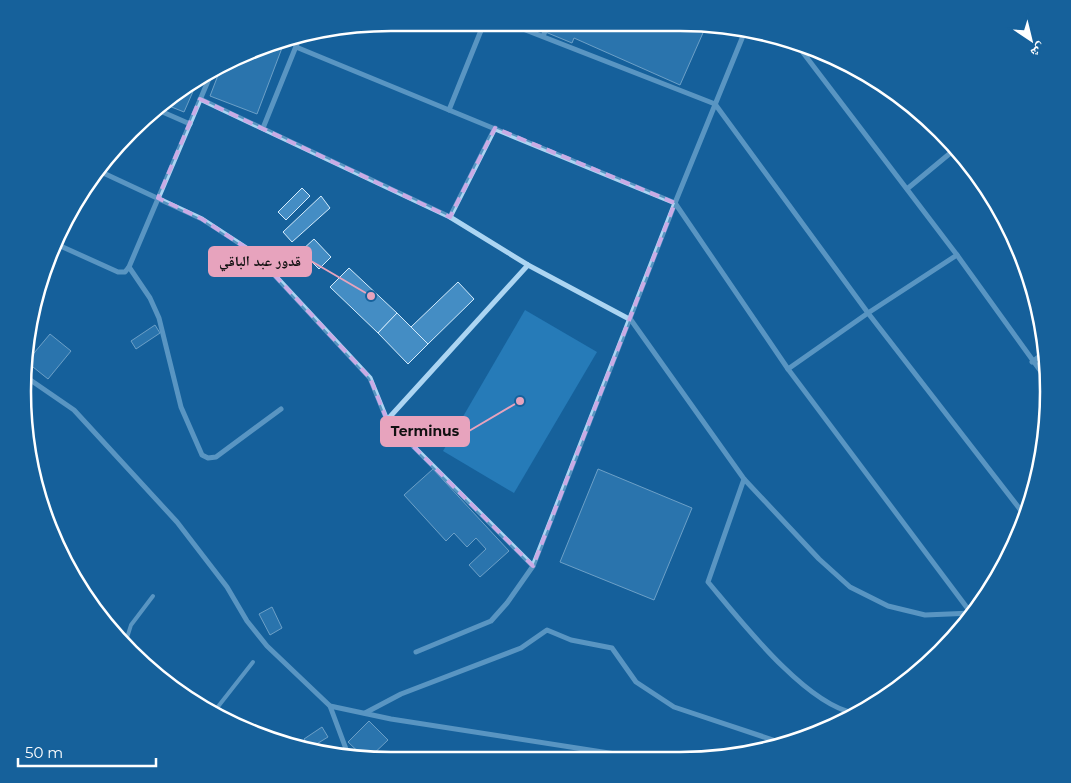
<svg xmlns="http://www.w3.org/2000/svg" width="1071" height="783" font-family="Montserrat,'Noto Naskh Arabic',sans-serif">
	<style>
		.green { fill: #267bb8 }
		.building { fill: #448dc4; stroke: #d4ecfd }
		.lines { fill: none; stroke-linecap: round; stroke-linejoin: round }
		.service { stroke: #acd5f2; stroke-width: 4 }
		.minor { stroke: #acd5f2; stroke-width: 5 }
		.marked { fill: none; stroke: #caabe5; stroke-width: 4; stroke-dasharray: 10 6; stroke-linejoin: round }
		.rim { fill: none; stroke: #fff; stroke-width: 2.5 }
		.leader { fill: none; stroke: #e7a3bd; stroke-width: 2 }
		.callout-dot { fill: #e7a3bd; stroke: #16619b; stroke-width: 2 }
		.callout { fill: #e7a3bd; stroke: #e7a3bd; stroke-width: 2 }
		.callout-label { font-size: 14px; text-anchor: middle; font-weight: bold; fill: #111 }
	</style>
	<rect width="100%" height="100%" fill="#16619b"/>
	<!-- green -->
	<path class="green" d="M525,310L597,352L514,493L443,451Z"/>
	<!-- building -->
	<g class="building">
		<path d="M547,23H680L706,26L680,85L574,38L572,43L543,31Z"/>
		<path d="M285,40L257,114L210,96L220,70Z"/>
		<path d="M198,80L184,112L164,104L187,85Z"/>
		<path d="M302,188L310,196L286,220L278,212Z"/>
		<path d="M321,196L330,208L292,242L283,232Z"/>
		<path d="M314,239L331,257L319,269L301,251Z"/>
		<path d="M349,268L397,313L378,333L330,287Z"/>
		<path d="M458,282L474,299L428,344L411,327Z"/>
		<path d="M397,313L428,344L408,364L378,333Z"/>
		<path d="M155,325L160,333L136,349L131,341Z"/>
		<path d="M50,334L71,351L48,379L28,363L26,366V355L29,359Z"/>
		<path d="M433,469L509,551L480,577L469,565L486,549L476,538L467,547L454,533L446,541L404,495Z"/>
		<path d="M598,469L692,508L654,600L560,562Z"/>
		<path d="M272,607L282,628L270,635L259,614Z"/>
		<path d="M369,721L388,740L367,760L348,742Z"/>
		<path d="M322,727L328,737L310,748L304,739Z"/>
	</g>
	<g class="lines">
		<!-- service -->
		<g class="service">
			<path d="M125,644L131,625L153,596"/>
			<path d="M213,713L253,662"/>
		</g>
		<!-- minor -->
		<g class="minor">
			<path d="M508,23L715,104L868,313L1026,517"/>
			<path d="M543,36L549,23"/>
			<path d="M798,46L957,255L1047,380"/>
			<path d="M296,47L675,203L788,369L971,613"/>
			<path d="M200,99L450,217L528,265L631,320L744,479L819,559L850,587L888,606L925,615L973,613"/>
			<path d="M158,110L190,124"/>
			<path d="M449,110L484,23"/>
			<path d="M263,128L301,34"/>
			<path d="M99,171L202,219L254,253L370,378L387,420L533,566"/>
			<path d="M907,189L954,150"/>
			<path d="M450,217L495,128"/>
			<path d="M56,244L118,272H125L129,267L211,74"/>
			<path d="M129,267L150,298L159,318L181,407L202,455L208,458L216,457L281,409"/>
			<path d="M1032,362L1045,352"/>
			<path d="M788,369L868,313L957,255"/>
			<path d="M26,377L74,410L177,522L227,587L247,621L267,646L330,706L391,719L641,758"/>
			<path d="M387,420L528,265"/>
			<path d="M744,479L708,582C740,620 805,704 854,713"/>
			<path d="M416,652L491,621L507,603L533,566L675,203L745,31"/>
			<path d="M330,706L349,757"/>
			<path d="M365,713L401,694L521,648L547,630L571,640L612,648L636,682L674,707L782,743"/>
		</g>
	</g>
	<!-- marked area -->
	<path d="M0 0H1071V783H0ZM200,99L450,217L495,128L675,203L533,566L387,420L370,378L254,253L202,219L158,198Z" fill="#16619b" fill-opacity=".55" fill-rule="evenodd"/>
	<path class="marked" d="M200,99L450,217L495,128L675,203L533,566L387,420L370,378L254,253L202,219L158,198Z"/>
	<!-- crop -->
	<path d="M0 0H1071V783H0ZM391 31H680A360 360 0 0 1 1040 391V392A360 360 0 0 1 680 752H391A360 360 0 0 1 31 392V391A360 360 0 0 1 391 31Z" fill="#16619b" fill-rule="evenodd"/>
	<path class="rim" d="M391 31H680A360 360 0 0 1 1040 391V392A360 360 0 0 1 680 752H391A360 360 0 0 1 31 392V391A360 360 0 0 1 391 31Z"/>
	<!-- callouts -->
	<path class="leader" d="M371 296L311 261M520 401L469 431"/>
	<g class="callout-dot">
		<circle cx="371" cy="296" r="5"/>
		<circle cx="520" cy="401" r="5"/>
	</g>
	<g class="callout">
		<rect x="209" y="247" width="102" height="29" rx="5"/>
		<rect x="381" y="417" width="88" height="29" rx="5"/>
	</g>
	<g class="callout-label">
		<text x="260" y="266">قدور عبد الباقي</text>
		<text x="425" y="436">Terminus</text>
	</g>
	<!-- north arrow -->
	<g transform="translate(1031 40) rotate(145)" stroke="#16619b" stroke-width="4" paint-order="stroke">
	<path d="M0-4L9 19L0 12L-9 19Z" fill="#ffffff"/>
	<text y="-8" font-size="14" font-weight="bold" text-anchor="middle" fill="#ffffff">ش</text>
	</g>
	<!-- scale -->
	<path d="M18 758v8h138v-8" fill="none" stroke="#ffffff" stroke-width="2.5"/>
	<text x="25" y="758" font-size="15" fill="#ffffff" stroke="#16619b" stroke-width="4" paint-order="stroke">50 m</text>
</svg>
